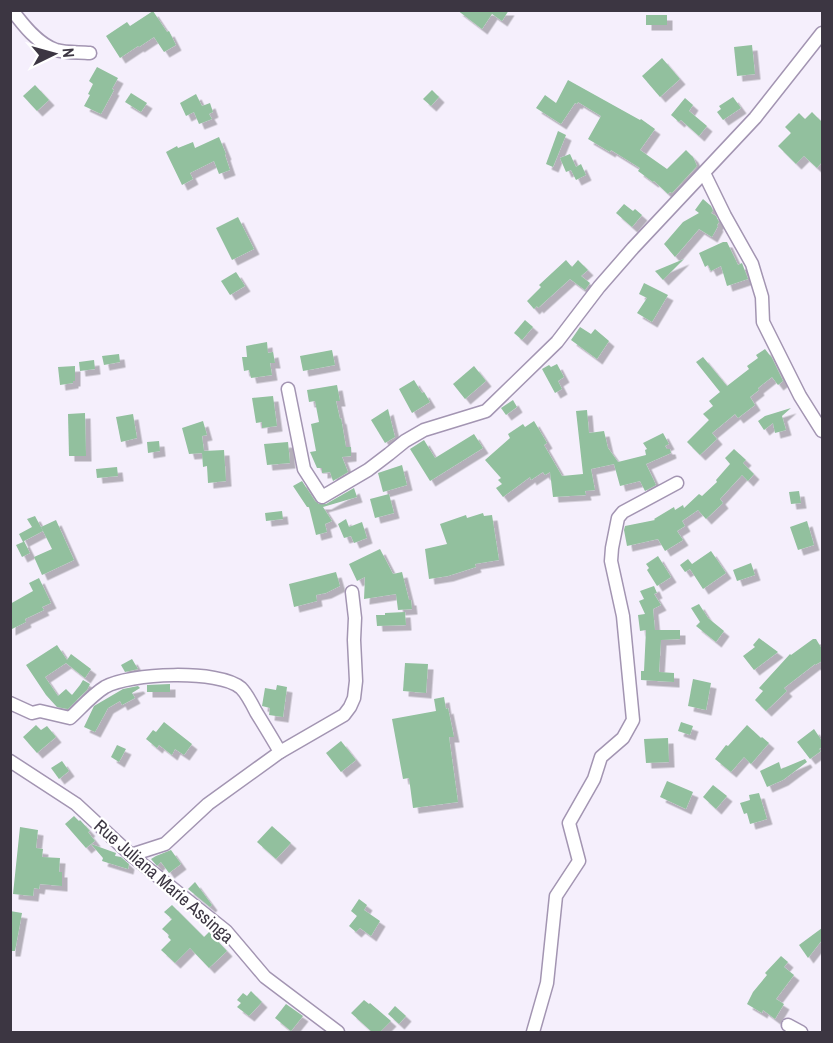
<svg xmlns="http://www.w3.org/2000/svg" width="833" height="1043" font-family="'Archivo Narrow',sans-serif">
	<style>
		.building { fill: #92c09e; filter: url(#shadow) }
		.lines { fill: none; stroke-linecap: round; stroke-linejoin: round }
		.minor-casing { stroke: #a395b2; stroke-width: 15 }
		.minor { stroke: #fff; stroke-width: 12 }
		.labels { text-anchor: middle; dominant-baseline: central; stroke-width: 4.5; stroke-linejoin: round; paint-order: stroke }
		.street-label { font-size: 18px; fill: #3c3642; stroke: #fff }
	</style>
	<defs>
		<filter id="shadow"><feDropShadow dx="5.5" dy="5.5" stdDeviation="0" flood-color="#0004"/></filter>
	</defs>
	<rect width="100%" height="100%" fill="#f5effc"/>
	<!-- building -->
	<g class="building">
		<path d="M457,10H509L502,21L492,14L482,29Z"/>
		<path d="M153,11L167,32L169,31L176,45L164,52L154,37L139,47L138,46L120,58L106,36L127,22L130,26Z"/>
		<rect x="646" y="15" width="21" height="10"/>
		<path d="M752,45L755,74L737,76L734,47Z"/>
		<path d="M662,58L680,79L660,97L642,76Z"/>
		<path d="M97,67L118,78L112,89L114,90L101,114L84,106L90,95L88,94L93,84L89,81Z"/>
		<path d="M568,80L640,120L641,119L655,129L640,150L667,169L686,150L693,157L697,166L672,193L670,192L668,194L654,181L653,182L638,171L640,168L611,150L610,152L588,139L601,116L578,102L577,104L575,103L561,124L536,108L545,95L556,103Z"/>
		<path d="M35,85L49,100L37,111L23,96Z"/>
		<path d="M432,90L439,97L431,106L423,99Z"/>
		<path d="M131,93L147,103L141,112L125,102Z"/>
		<path d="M196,94L202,106L210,103L213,112L209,114L212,119L199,124L194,112L186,116L180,103Z"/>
		<path d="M733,97L741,108L723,120L717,112L721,109L719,106Z"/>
		<path d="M685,98L693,105L689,111L707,126L699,136L681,120L679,122L671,115Z"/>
		<path d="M812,112L822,122V162L817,168L804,156L796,164L778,146L791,133L785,127L799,113L805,119Z"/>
		<path d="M558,131L566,135L553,167L546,164Z"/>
		<path d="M219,137L226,154L225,155L230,170L219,174L214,161L190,173L193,179L182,185L166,152L177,146L178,148L193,142L195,148Z"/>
		<path d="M570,154L576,167L581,164L586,175L576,180L571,170L566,172L560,158Z"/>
		<path d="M703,199L711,206L713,211L711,213L716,216L719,222L717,225L718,226L712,237L699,229L675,257L664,244L683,222L699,213L695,210Z"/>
		<path d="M624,204L633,211L635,209L642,215L632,227L616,213Z"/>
		<path d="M238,217L254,249L232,260L216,228Z"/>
		<path d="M723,242H727L738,265L742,263L748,279L727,286L721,266L711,271L708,265L705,267L699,253Z"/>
		<path d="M684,259L663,280L655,271Z"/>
		<path d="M566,260L572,267L578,260L588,270L581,276L590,283L585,290L570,279L538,308L537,306L534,309L527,301L541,287L539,285Z"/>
		<path d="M236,272L245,286L230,295L221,281Z"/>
		<path d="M644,283L668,295L652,322L637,313L647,298L639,294Z"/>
		<path d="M525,320L533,327L522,340L514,333Z"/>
		<path d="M580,327L591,334L595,329L609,341L597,359L571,340Z"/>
		<path d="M267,342L268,353L273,352L275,363H270L272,375L251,378L249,370L244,371L242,357H247L246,346Z"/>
		<path d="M765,349L772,358L783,381L778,385L772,377L758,388L759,390L750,397L755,405L738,418L735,414L712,433L717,439L700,455L687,442L709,420L703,414L713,406L709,401L720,392L696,362L703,357L727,386L749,369L747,366L758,358L756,355Z"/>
		<path d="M332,350L335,365L303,371L300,356Z"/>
		<path d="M119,354L120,362L104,365L102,356Z"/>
		<path d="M94,360L95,369L80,371L79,362Z"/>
		<path d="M557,364L564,377L558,381L562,389L555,393L542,369L549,365L551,367Z"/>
		<path d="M75,366V381H73V383L60,385L58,367Z"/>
		<path d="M474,366L486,381L465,399L453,384Z"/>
		<path d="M414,380L422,393L424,392L430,402L412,413L399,389Z"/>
		<path d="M337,385L340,401H336L340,419L341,418L346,447H351V456L342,457L348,472L333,481L330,472L322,473V468H317L310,452L316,451L311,424L319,422L315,401L309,402L307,390Z"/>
		<path d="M273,396L277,426L262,428V422L256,423L252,398Z"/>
		<path d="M513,400L517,407L506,415L501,408Z"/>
		<path d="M791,408L782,416L786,430L775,433L773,423L764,430L758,421L765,416Z"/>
		<path d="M388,409L395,437L385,443L371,420Z"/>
		<path d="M587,410L589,433L604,431L608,448L618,462L646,455L645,450L647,449L643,443L663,433L669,444L665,446L667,449H670L671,453L646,464L656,485L645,491L640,481L620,486L614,464L591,469L595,490L585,491L586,495L553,497L550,472L545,475L543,472L531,480L530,477L503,497L496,488L502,484L498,480L501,478L485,460L510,438L508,434L523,424L525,427L534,421L547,443L544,445L562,476L583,474L576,411Z"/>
		<path d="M85,413L86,456H69L68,414Z"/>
		<path d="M133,414L137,438L121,442L116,417Z"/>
		<path d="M203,421L207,435L202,436L204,451L224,450L226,481L208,483L207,466L203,467L202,453L189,454L182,428Z"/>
		<path d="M474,434L483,448L430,481L410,449L424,440L435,458Z"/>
		<path d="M159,441L160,451L148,453L147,442Z"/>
		<path d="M288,442L290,463L267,465L264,444Z"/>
		<path d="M734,449L746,460L743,463L754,474L748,481L742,475L720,499L723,503L706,519L698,510L682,521L685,526L677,531L683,540L665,551L658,539L627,546L624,530L625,526L655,520L654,519L674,507L675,510L683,505L684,508L699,494L702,496L717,482L716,480L730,464L725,458Z"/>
		<path d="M402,465L407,485L383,492L378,473Z"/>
		<path d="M117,467L118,476L97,478L96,469Z"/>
		<path d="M302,481L315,501L319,504H326L354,488L357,497L323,507L332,521L325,524L327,532L316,535L309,507H307L293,486Z"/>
		<path d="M799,491L801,503L791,504L789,492Z"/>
		<path d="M389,494L394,513L375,518L370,499Z"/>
		<path d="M282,511L283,519L266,521L265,513Z"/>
		<path d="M483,513L484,516L492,515L499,560L475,564L476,567L448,576L429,579L425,549L447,544L440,524L466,515L467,518Z"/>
		<path d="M35,516L43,531L24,541L30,553L22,557L16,545L23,542L19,534L32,527L27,519Z"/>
		<path d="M346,519L349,527L362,522L367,538L354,543L351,536L344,538L338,524Z"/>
		<path d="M56,520L74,560L42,575L34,557L52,549L41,527Z"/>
		<path d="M807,521L814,545L798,550L790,527Z"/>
		<path d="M380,549L393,574L402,572L409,600H411L412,609L398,610L396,594L364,599L365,577L357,581L349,564Z"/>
		<path d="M711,551L726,573L703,589L690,569L685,572L680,565L688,559L692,564Z"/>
		<path d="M658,556L671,577L657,586L647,570L649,568L646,564Z"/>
		<path d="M751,563L755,575L737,581L733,570Z"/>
		<path d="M336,572L340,586L326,593L316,595L317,601L294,607L289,584Z"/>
		<path d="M39,578L51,603L42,607L44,610L25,619L26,622L10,630V604L33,591L29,583Z"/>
		<path d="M654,586L657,593L654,594L661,605L653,609L655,630H680V639L661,640L659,672L674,673V682L641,680V671H644L646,630L640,631L638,615L645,614L639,601L644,599L640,591Z"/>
		<path d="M699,604L708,618L724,631L716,642L696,626L700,622L691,608Z"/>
		<path d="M405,612L406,625L377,626L376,615H385V613Z"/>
		<path d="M759,638L778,652L754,670L743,656L755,647L753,645Z"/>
		<path d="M813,639H816L822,649V661L815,665V664L784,688L787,691L766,711L755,700L763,691L759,688L790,654L791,655Z"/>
		<path d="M57,645L67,660L71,654L91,669L85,678L66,663L45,677L58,696L66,689L72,695L80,685L83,680L90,684L87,690L68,709L57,707L46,695L26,665Z"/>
		<path d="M132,659L138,669L125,672L121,665Z"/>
		<path d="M405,663L428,664L426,693L403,691Z"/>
		<path d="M693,679L711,683L706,710L688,706Z"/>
		<path d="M170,684V692H147V685Z"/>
		<path d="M277,685L287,687L283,717L269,715L270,708L262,706L265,688L276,690Z"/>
		<path d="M138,686L140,688L132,693L135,698L122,705L120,701L108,708L95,732L84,727L94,706L123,689Z"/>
		<path d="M444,697L446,709L448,708L454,737H449L458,802L413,808L409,778L403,779L392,719L436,711L434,699Z"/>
		<path d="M164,722L192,744L184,755L175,749L172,755L159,745L157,748L146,739L153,730L156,732Z"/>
		<path d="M681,722L693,726L690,735L678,731Z"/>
		<path d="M36,725L41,730L47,726L56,737L37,753L23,737Z"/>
		<path d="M747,725L761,738L762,737L769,743L751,764L744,757L731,772L715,759L726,745L728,746Z"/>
		<path d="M814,729L822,741V747L819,749L821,751L810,759L797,742Z"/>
		<path d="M668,738L669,762L646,763L644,739Z"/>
		<path d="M341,741L356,760L341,772L326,753Z"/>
		<path d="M117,745L126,749L119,762L111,757Z"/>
		<path d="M805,759L807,762L783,780L767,787L760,771L779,762L781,769Z"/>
		<path d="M62,761L69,771L59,779L51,768Z"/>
		<path d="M667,781L693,792L686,809L660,797Z"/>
		<path d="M713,785L727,796L716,809L703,797Z"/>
		<path d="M759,793L767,819L750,824L747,813L744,814L740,803L750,800L749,795Z"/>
		<path d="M74,816L79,821L80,820L90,831L88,832L95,841L91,844L116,853L115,856L121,857L129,864L128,869L102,861L103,858L91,844L86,848L65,824Z"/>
		<path d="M272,826L291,843L276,859L257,842Z"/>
		<path d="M20,827L38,830L36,848L43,849L42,857L60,858L59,872H62V886L40,884L39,889L34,888L33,896L13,894Z"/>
		<path d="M171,850L181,864L169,873L161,862L157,866L151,859L156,856Z"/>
		<path d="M195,882L212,905L210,907L188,889Z"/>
		<path d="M359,899L367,905L364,910L380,921L371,936L360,928L356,932L349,926L357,916L351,911Z"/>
		<path d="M172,905L204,937L209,932L227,951L209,968L190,948L175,963L161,950L171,940L168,937L169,935L162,929L172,919L164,912Z"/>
		<path d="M10,911L22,913L15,951H10Z"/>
		<path d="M822,928V940L808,958L799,945Z"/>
		<path d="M781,956L788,962L784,967L794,975L776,999L784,1004L775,1019L763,1010L762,1013L747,1004L753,992L767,975L765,973Z"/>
		<path d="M251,991L262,1002L249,1016L237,1007L241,1003L237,1000L243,993L247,996Z"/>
		<path d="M364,1000L369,1004L370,1003L391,1021L380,1032H372L351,1013Z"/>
		<path d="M286,1004L303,1016L291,1031L275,1018Z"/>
		<path d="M395,1006L406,1016L399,1024L388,1014Z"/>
	</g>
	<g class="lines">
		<defs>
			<g id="minor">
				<path d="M12,10C23,25 38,44 56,50C66,53 79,52 90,53"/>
				<path d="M704,173L725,216L752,264L762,297L763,322L800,396L822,431"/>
				<path d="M288,389L304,469L322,497L368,470L389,454L405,441L424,430L486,411L557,342L599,287L633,248L755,118L822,33"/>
				<path d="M10,703L32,713L40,711L70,718C81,708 92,695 105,687C129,673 219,669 241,688C247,694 252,704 256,712C264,725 272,738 280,752"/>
				<path d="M10,761L76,804L131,855L226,931L265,977L338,1032"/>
				<path d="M131,855L165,844L208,804L280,752L344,715L350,707L354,698L356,681L354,640L355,618L352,592"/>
				<path d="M788,1025L801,1032"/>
				<path d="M533,1032L547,983L556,896L579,861L569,823L594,779L601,757L623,738L633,720L623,616L611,561L612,548L618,518L623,512L677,483"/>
			</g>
		</defs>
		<!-- minor casing -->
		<use href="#minor" class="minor-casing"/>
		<!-- minor -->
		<use href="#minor" class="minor"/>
	</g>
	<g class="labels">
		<!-- street labels -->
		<g class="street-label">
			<text transform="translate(164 881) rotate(41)">Rue Juliana Marie Assinga</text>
		</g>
	</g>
	<!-- border -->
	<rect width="833" height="1043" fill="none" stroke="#3c3642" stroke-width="24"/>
	<!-- north arrow -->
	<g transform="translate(54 54) rotate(85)" stroke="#ffffff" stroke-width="4.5" paint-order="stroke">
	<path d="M0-4.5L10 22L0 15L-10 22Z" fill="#3c3642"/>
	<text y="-9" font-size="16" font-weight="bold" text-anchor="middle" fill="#3c3642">N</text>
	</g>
</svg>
